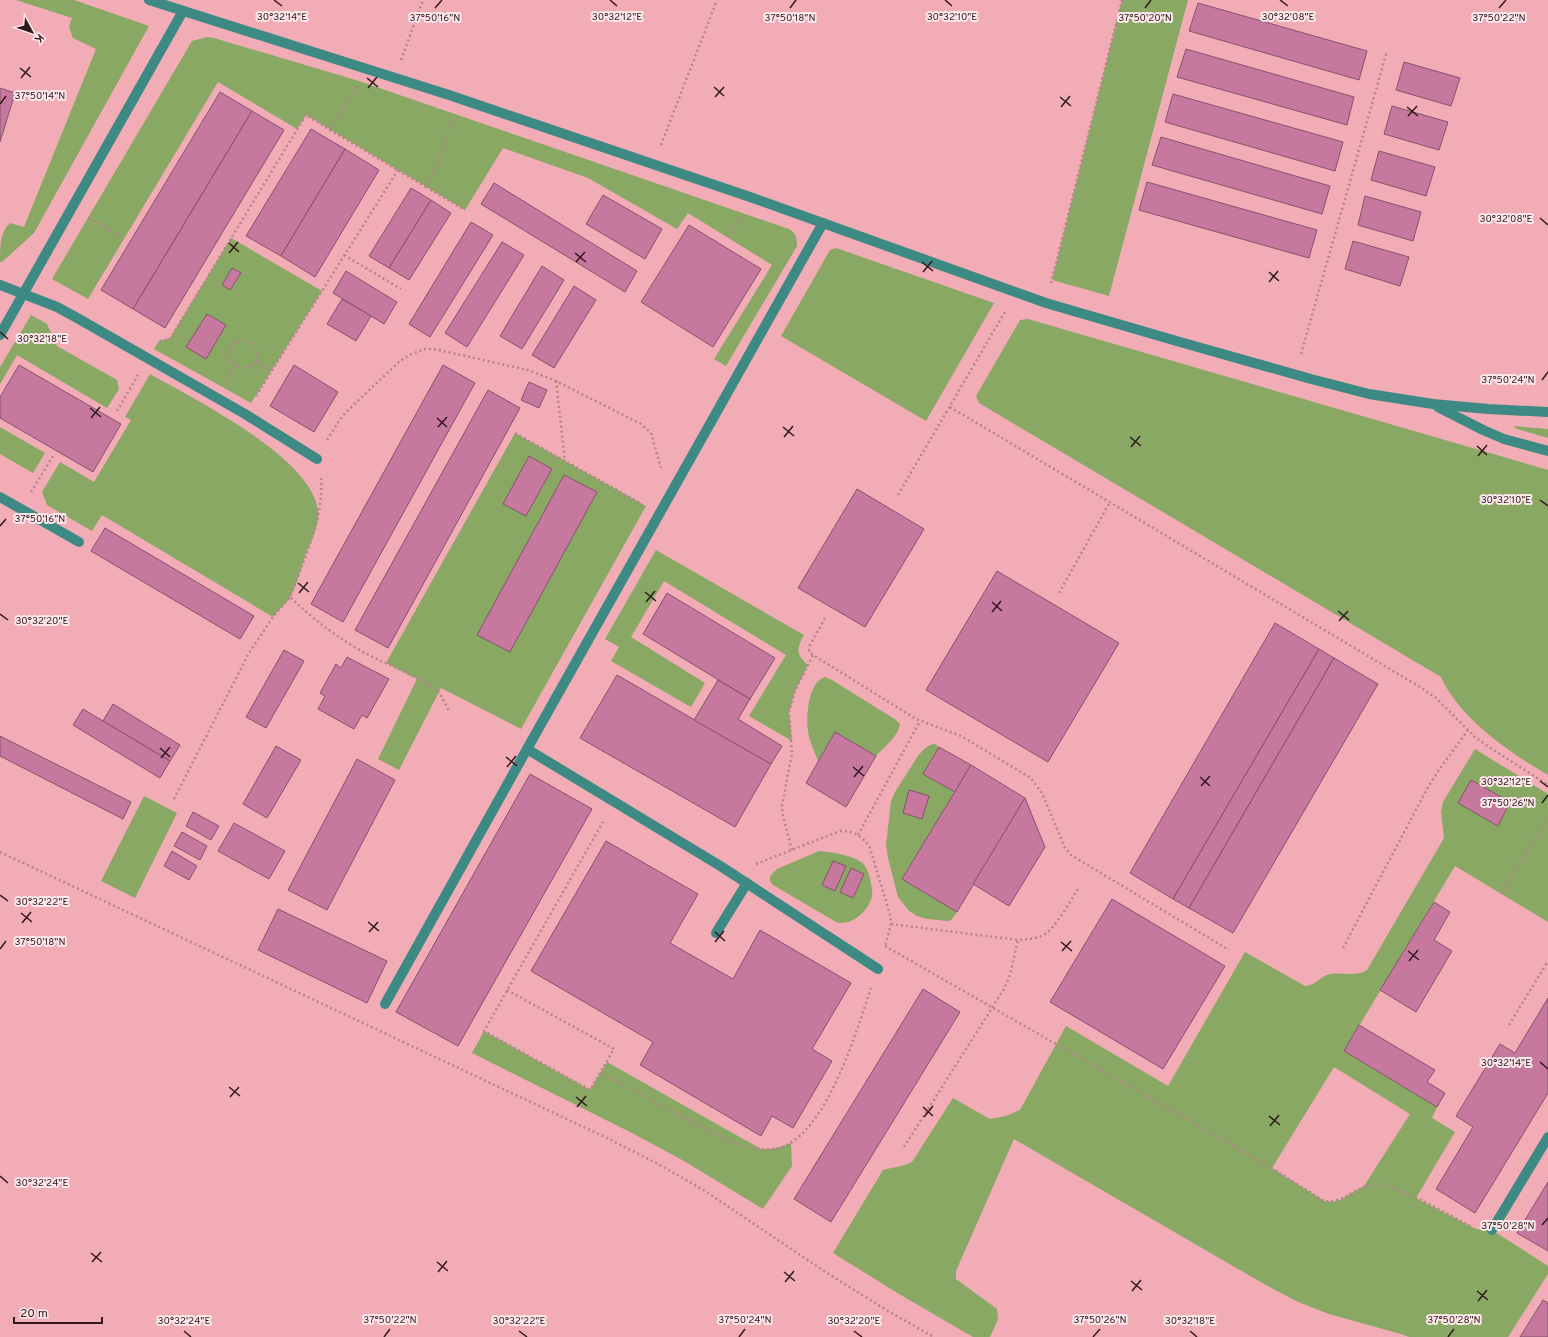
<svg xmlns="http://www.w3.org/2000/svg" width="1548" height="1337" font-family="Overpass,sans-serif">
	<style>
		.built { fill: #f1acb6 }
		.green { fill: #88a864; fill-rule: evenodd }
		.building { fill: #c7789f; stroke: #84536b }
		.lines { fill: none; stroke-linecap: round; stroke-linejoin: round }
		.path { stroke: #b5848c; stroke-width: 2.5; stroke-dasharray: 2 3; stroke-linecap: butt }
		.minor { stroke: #3d8a85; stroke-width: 10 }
		.ticks { fill: none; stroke: #311a1e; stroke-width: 1.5 }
		.ticks-label { font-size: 10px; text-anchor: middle; fill: #311a1e; stroke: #fde9ec; stroke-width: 4; stroke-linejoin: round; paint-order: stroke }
	</style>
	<rect width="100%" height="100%" fill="#f9bbc4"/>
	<!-- built -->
	<rect class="built" x="0" y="0" width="1548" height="1337"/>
	<!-- green -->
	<g class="green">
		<path d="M16,0H74L149,26L34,233L2,262H0C0,249 0,231 10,223L24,227L96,49L73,38L69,27L72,18Z"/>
		<path d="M1122,0H1188L1109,296L1052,280Z"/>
		<path d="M207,37L214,38L359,81L789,229C796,233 797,238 797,246L726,366L714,359L772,265L688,213L677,229L588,178L503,148L465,210L306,115L297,129L218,82L88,299L52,279L192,41Z"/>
		<path d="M231,238L322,291L251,403L154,349L159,341L170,338Z"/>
		<path d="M836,248L994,303L926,421L781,336L830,250Z"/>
		<path d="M31,315L47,324L57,346L117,380L119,389L107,408L17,355L0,384V367Z"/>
		<path d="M1028,319L1548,470V775C1510,753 1459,718 1441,677L979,403L976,396L1020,320Z"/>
		<path d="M150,374C194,399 311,457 318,510C320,525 310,543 305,556C301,569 297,584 291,596C287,603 278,610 273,617L102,515L92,531L47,505L42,492L60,462L94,482L131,420L125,417Z"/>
		<path d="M1513,426L1548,429V438L1517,429Z"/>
		<path d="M0,427L45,453L33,473L0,454Z"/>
		<path d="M515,433L646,506L521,729L441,688L399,770L378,759L417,679L386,663Z"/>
		<path d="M656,550L804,635C796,650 796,654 808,665L795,691L789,712L792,741L749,716L786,655L664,581L631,637L705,683L691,707L611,661L619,647L605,639Z"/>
		<path d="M825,677L832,680L896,720L900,724C898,737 884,747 876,756L835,733L818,761C815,752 809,741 808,731C806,716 808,682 825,677Z"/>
		<path d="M935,744L939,747L923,774L955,792L902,879L957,912L951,920L948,921L927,919L917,916L909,911L898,897L888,858L886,845L891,801L895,792L918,756L924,749L930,745Z"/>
		<path d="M1475,749L1548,794V922L1455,866L1344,1051L1437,1107L1432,1118L1455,1132L1416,1198L1474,1228L1481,1230H1492L1548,1266V1274L1508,1337H1409L1401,1334L1329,1314L1298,1302L1264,1284L1014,1139L956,1271V1279L997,1309L998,1319L990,1337H973L899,1294L833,1253L883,1170C893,1167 902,1167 912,1162L953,1098L990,1119L1006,1116L1020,1110L1066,1026L1168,1086L1245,952L1305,986C1317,985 1320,976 1330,974C1342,972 1357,977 1367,970L1444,838L1441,811L1443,802ZM1334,1067L1410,1114L1364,1186L1340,1200L1332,1202L1324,1201L1272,1168Z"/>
		<path d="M144,796L177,813L135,898L101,881Z"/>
		<path d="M819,851C831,852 852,855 861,862C866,866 868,871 870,878C871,884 873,890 872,896C869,911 851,927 836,922L773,885L770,881V876L777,869Z"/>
		<path d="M484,1031L590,1090L607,1062L761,1149C772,1150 781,1147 791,1143L792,1166L763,1209L684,1161L632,1133L472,1053Z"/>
	</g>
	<!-- building -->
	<g class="building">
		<path d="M1198,3L1367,51L1359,80L1189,31Z"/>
		<path d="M1186,49L1354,97L1347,125L1177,77Z"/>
		<path d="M1404,62L1460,78L1451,106L1396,90Z"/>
		<path d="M0,88L15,93L0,142Z"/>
		<path d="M220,92L252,111L133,309L101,290Z"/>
		<path d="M1173,94L1343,142L1335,171L1165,122Z"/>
		<path d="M1392,106L1448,122L1439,150L1384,134Z"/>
		<path d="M252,111L284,130L165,328L133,309Z"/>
		<path d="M311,129L345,149L281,256L246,236Z"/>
		<path d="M1161,137L1330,186L1322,214L1152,165Z"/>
		<path d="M345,149L379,170L315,277L281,256Z"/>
		<path d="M1379,151L1435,167L1426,196L1371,180Z"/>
		<path d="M1147,182L1317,230L1309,258L1139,210Z"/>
		<path d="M494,183L637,271L625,292L481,204Z"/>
		<path d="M411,188L431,200L389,268L369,256Z"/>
		<path d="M603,195L662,229L645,259L586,224Z"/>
		<path d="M1365,196L1421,212L1413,241L1358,225Z"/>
		<path d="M431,200L451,213L409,280L389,268Z"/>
		<path d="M471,222L493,235L430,337L409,324Z"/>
		<path d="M689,225L761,269L713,347L641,302Z"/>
		<path d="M1353,241L1409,257L1400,286L1345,269Z"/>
		<path d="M502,242L524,255L467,347L445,333Z"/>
		<path d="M542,266L564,280L522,349L500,336Z"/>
		<path d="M232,268L241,273L230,290L222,285Z"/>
		<path d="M346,271L397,302L384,324L333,293Z"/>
		<path d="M574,286L596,300L554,368L532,355Z"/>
		<path d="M342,299L371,316L356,341L327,324Z"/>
		<path d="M207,314L226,325L206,359L186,347Z"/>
		<path d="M19,365L121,424L93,472L0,418V397Z"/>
		<path d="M294,365L338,392L314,432L270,406Z"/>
		<path d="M443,365L475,383L343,622L311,604Z"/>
		<path d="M529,382L547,390L539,408L521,400Z"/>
		<path d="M488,390L520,408L388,648L355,630Z"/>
		<path d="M529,456L552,469L526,516L503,504Z"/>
		<path d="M564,475L597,492L510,652L477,635Z"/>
		<path d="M857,489L924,529L865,627L798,588Z"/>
		<path d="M105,528L254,616L240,639L91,551Z"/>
		<path d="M997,571L1119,643L1048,762L926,690Z"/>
		<path d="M667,593L775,658L750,699L643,634Z"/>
		<path d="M1275,623L1319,649L1173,899L1130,873Z"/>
		<path d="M1319,649L1334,658L1189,908L1173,899Z"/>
		<path d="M284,650L304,661L266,728L246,717Z"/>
		<path d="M347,657L389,679L367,718L362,715L354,729L318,709L325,696L320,693L336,664L341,668Z"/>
		<path d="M1334,658L1378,684L1233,933L1189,908Z"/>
		<path d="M617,675L771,764L735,827L580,738Z"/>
		<path d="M718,680L750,699L738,719L782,746L771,764L694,720Z"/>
		<path d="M113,704L180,745L170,761L103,721Z"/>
		<path d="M83,709L170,761L160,778L73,725Z"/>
		<path d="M835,732L876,756L846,807L806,783Z"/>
		<path d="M0,736L131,802L123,819L0,756Z"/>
		<path d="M276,746L301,760L267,818L243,804Z"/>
		<path d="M939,747L971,765L955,792L923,774Z"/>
		<path d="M357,759L395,780L327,910L288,890Z"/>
		<path d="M971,765L1025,798L957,912L902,879Z"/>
		<path d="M530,774L592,809L458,1046L396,1012Z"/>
		<path d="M1471,780L1510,802L1498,826L1458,803Z"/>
		<path d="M909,790L929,796L922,819L903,813Z"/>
		<path d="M1025,798L1045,847L1009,906L973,884Z"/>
		<path d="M193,812L219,826L211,840L186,826Z"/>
		<path d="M234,823L285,851L269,879L218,851Z"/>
		<path d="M182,832L207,846L200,860L174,846Z"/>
		<path d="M606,841L698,894L670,943L733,979L760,930L851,983L812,1049L832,1061L793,1128L772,1116L761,1136L640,1065L653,1042L531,971Z"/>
		<path d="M172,851L197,866L189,880L164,866Z"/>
		<path d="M833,861L846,866L835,891L822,885Z"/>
		<path d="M851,868L864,874L853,898L840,892Z"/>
		<path d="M1112,899L1225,966L1163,1069L1050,1002Z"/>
		<path d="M1434,902L1450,912L1434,940L1452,951L1416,1012L1380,990Z"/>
		<path d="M278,909L387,961L367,1003L258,950Z"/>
		<path d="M923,989L960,1012L831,1222L794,1199Z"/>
		<path d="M1548,998V1093L1475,1213L1436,1189L1473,1127L1456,1116L1500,1044L1515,1053Z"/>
		<path d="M1359,1025L1435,1070L1427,1082L1445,1093L1437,1107L1344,1051Z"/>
		<path d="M1548,1182V1251L1517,1233Z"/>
		<path d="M1543,1300L1548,1303V1337H1520Z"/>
	</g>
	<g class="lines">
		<!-- path -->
		<g class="path">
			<path d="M401,60L423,0"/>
			<path d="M356,87L330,130L426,187L436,169L452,118"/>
			<path d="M661,145L717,0"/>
			<path d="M426,187L465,210"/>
			<path d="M88,218L123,237"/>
			<path d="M729,238L742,216"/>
			<path d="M344,255L401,289"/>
			<path d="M1051,283L1122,0"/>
			<circle cx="243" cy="354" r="14"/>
			<path d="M160,341L170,339L306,115L330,130"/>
			<path d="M1301,354L1387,51"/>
			<path d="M255,361L271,371"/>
			<path d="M227,380L235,365"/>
			<path d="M556,381L565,461"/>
			<path d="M256,396L398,170"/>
			<path d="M950,407L1420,687L1436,698L1475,737L1489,747L1548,785"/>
			<path d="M117,411L138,375"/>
			<path d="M515,433L642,504"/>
			<path d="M327,440L339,421L346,412L399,362L409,355L425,349H434L528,370L556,381L641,424L651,433L661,468"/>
			<path d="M321,478C324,520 304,559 290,597C312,618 330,632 356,648C382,663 411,673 436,689L440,694L449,711"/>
			<path d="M31,492L53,456"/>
			<path d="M898,495L1006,310"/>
			<path d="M1059,593L1110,502"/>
			<path d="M825,618L810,645L809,651L813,655L916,719L961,736L1031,778L1042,793L1065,848L1071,855L1229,950"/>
			<path d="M174,799L249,653L273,617L290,597"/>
			<path d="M858,835L920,721"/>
			<path d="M792,850L783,816L782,806L792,753L789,712L795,691L813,655"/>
			<path d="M0,852L607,1138L658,1164L702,1189L827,1273L888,1311L934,1337"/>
			<path d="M756,864L840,831C854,831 863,836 870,848L890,915L891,924L885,947"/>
			<path d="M1501,894L1548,817"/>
			<path d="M891,924L1018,940C1028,939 1037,939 1045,934C1055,928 1071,900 1078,889"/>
			<path d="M885,946L1262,1162L1324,1201C1343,1204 1356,1186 1375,1184C1394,1182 1452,1217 1472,1227"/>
			<path d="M1343,948L1428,787L1441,767L1468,730"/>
			<path d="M507,990L614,1049L590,1090L484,1031L604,820"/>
			<path d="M1509,1025L1548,961"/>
			<path d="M600,1073L729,1141C745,1147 762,1152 779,1148C826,1135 857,1030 871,988"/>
			<path d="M904,1147L1004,989L1010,975L1018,940"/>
		</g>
		<!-- minor -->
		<g class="minor">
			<path d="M149,0L449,95L753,198L1046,303L1180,342L1311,379L1369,394L1433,404L1488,409L1548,412"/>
			<path d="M823,223L527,749L722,867L878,969"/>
			<path d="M0,285L57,307L79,319L245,414L317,459"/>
			<path d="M0,335L183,11"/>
			<path d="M1438,407L1483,430L1504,439L1548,451"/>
			<path d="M0,497L79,542"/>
			<path d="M716,933L747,883"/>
			<path d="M385,1004L527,749"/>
			<path d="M1492,1230L1548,1137"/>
		</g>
	</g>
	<!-- ticks -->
	<path class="ticks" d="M274,0L282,6M610,0L617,6M945,0L952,6M1280,0L1288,6M435,8L442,0M790,8L796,0M1145,8L1151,0M1499,8L1506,0M20,68L31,77M21,78L30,67M367,78L378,87M714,87L724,96M368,88L377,77M715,97L724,87M1060,97L1071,106M0,104L6,96M1061,107L1070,96M1407,107L1418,116M1408,116L1417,106M1540,218L1548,225M229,243L239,252M229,253L238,242M575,253L586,262M576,262L585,252M922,262L933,271M923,272L932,261M1269,272L1279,281M1269,282L1278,271M0,332L8,339M1542,380L1548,372M90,408L101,417M91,418L100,407M437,418L447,427M438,427L447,417M783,427L794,436M784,437L793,426M1130,437L1141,446M1477,446L1487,455M1131,447L1140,436M1478,456L1487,445M1540,500L1548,506M0,526L6,519M298,583L309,592M645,592L656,601M299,593L308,582M646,602L655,591M992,602L1002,611M1338,611L1349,620M992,612L1001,601M0,614L8,620M1339,621L1348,611M160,748L170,757M506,757L517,766M161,758L170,747M507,767L516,756M853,767L864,776M854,777L863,766M1200,777L1210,786M1540,781L1548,787M1201,786L1210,776M1542,803L1548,795M0,895L8,901M21,913L32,922M368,922L379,931M22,923L31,912M369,932L378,922M715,932L725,941M715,942L724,931M1061,942L1072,951M0,949L6,941M1062,951L1071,941M1408,951L1419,960M1409,961L1418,950M1540,1062L1548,1069M229,1087L240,1096M230,1097L239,1087M576,1097L587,1106M577,1107L586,1096M923,1107L933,1116M1269,1116L1280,1125M924,1117L933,1106M1270,1126L1279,1115M0,1176L8,1183M1542,1225L1548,1218M91,1253L102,1262M92,1262L101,1252M437,1262L448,1271M438,1272L447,1261M784,1272L795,1281M1131,1281L1142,1290M785,1282L794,1271M1132,1291L1141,1280M1477,1291L1488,1300M1478,1301L1487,1290M184,1331L191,1337M519,1331L527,1337M854,1331L862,1337M1190,1331L1197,1337M384,1337L390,1329M739,1337L745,1329M1093,1337L1100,1329M1448,1337L1454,1329"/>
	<g class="ticks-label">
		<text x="617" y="20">30°32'12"E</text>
		<text x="952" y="20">30°32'10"E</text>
		<text x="1288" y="20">30°32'08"E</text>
		<text x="282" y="20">30°32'14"E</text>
		<text x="435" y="21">37°50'16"N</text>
		<text x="790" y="21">37°50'18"N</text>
		<text x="1145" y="21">37°50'20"N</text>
		<text x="1499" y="21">37°50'22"N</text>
		<text x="40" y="99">37°50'14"N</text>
		<text x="1506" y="222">30°32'08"E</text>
		<text x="42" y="342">30°32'18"E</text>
		<text x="1508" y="383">37°50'24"N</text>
		<text x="1506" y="503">30°32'10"E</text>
		<text x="40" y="522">37°50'16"N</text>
		<text x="42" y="624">30°32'20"E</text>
		<text x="1506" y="785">30°32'12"E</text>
		<text x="1508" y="806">37°50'26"N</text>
		<text x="42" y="905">30°32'22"E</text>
		<text x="40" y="945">37°50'18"N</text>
		<text x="1506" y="1066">30°32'14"E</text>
		<text x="42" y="1186">30°32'24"E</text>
		<text x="1508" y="1229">37°50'28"N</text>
		<text x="390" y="1323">37°50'22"N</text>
		<text x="745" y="1323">37°50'24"N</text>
		<text x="1100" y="1323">37°50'26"N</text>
		<text x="1454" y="1323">37°50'28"N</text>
		<text x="184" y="1324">30°32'24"E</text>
		<text x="519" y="1324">30°32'22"E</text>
		<text x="854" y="1324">30°32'20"E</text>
		<text x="1190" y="1324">30°32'18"E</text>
	</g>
	<!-- north arrow -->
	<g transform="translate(32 32) rotate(130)" stroke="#fde9ec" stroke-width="3" paint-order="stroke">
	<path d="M0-3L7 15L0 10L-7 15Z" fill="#311a1e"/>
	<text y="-6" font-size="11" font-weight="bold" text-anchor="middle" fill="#311a1e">K</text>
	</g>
	<!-- scale -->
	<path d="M14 1317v6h88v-6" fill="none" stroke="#311a1e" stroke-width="2"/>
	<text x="20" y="1317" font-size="12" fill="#311a1e" stroke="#fde9ec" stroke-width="3" paint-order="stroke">20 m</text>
</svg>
